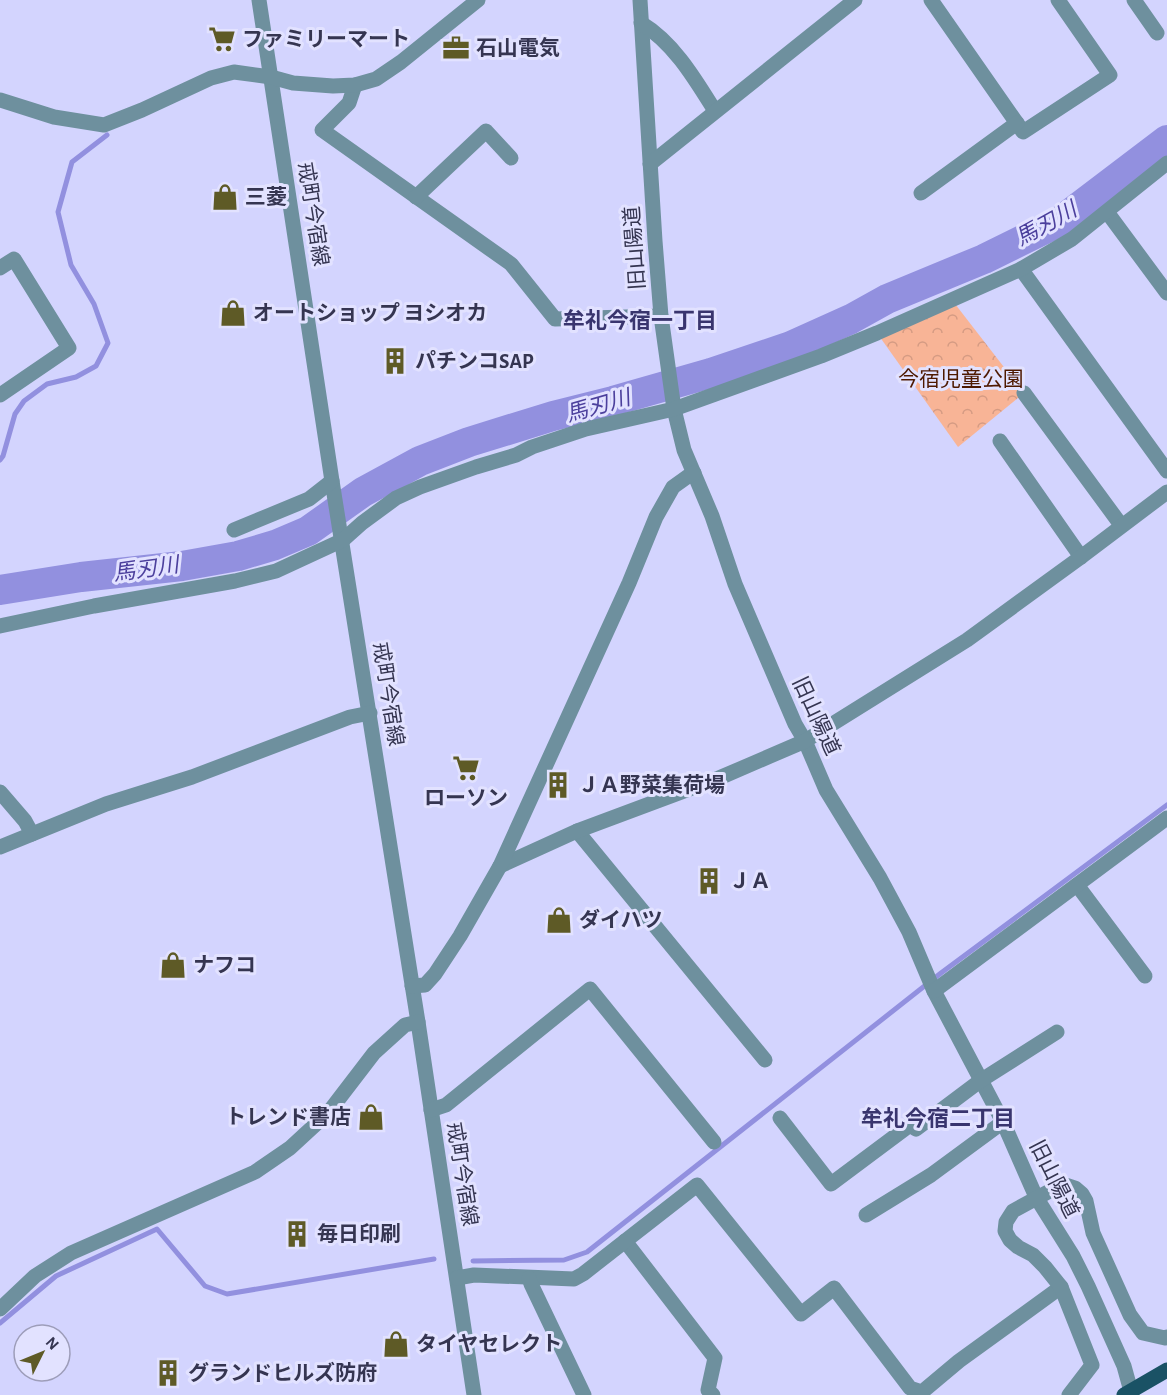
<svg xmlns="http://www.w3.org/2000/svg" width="1167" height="1395" font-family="'Alegreya Sans','Noto Sans JP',sans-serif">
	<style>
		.forest { fill: url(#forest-crowns) }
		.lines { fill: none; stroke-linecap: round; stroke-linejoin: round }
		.stream { stroke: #9290df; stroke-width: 5 }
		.river { stroke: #9290df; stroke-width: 30 }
		.minor { stroke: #6e909e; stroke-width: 15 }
		.major { stroke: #1a5265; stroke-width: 15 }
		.labels { text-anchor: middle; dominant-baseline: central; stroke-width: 6; stroke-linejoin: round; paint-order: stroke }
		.poi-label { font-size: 21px; font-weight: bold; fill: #353551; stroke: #e2e2ff; text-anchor: start }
		.street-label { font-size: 21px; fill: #353551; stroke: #e2e2ff }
		.park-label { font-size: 21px; fill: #4e1900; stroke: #e2e2ff }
		.water-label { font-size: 22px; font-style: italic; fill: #4c409d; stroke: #e2e2ff }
		.neighbourhood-label { font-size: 22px; font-weight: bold; fill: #39356e; stroke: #e2e2ff }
	</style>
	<defs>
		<pattern id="forest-crowns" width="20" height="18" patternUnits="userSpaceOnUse" patternTransform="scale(1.5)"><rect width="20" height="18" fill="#f8b496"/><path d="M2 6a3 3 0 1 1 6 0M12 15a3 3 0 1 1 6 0" fill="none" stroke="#d59b83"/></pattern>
	</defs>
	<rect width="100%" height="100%" fill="#d3d4fe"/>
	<!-- forest -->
	<path class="forest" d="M952,300L1024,393L958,447L877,333Z"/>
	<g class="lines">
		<!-- stream -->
		<g class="stream">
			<path d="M0,460L3,456L15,414L24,401L47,384L76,377L96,366L108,343L94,304L71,265L58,212L72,162L107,135"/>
			<path d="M473,1261L564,1260L587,1252L941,973L1167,805"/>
			<path d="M0,1323L56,1276L157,1229L205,1286L227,1294L434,1259"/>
		</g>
		<!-- river -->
		<path class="river" d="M0,590L81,577L182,566L238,556L275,545L308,531L363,492L420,461L469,442L553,416L613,401L711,373L791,346L851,319L887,299L984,259L1059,222L1167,140"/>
		<!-- minor -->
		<g class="minor">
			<path d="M259,0L332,481L418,1022L474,1395"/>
			<path d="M640,0L655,241L661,316L674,409L684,450L712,516L735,584L795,724L805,741L826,790L880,878L909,932L934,991L1003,1122L1036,1197L1073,1256L1088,1286L1124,1366L1132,1395"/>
			<path d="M931,0L1023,132L1110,75L1058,0"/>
			<path d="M1134,0L1157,33"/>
			<path d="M641,23C674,43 695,79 715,111"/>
			<path d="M355,85L349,103L322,130L511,264L555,319L661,316"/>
			<path d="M0,100L54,117L104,125L142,110L211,78L234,72L271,77L293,83L333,86L355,85L376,79L401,62L478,0"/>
			<path d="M650,164L855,0"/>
			<path d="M921,193L1017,123"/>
			<path d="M416,197L486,131L511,158"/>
			<path d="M1107,212L1167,293"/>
			<path d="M0,268L14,259L69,348L0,395"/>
			<path d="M1021,269L1167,471"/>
			<path d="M1024,393L1121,525"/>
			<path d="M1000,441L1081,557"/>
			<path d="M234,530L309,499L332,481"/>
			<path d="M0,626L94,606L235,581L276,571L343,540L362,523L396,498L420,487L476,467L516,455L532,447L586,429L674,409L821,356L877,333L1021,269L1072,239L1167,163"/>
			<path d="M0,792L25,821L32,834"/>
			<path d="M577,831L765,1060"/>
			<path d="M0,847L106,804L192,777L350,717L370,713"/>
			<path d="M500,866L577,831L719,778L805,741L967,640L1081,557L1167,492"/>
			<path d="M1077,885L1145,976"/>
			<path d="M412,986L425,985L435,974L460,936L500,866L629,583L656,517L673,487L687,477L694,473"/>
			<path d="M934,991L1167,818"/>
			<path d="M431,1110L446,1105L590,989L714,1142"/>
			<path d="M780,1118L831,1184L910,1125L916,1129L980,1081L1057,1032"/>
			<path d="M866,1215L931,1175L1003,1122"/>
			<path d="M625,1241L715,1358L708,1390L713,1395"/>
			<path d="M457,1278L474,1275L574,1279L583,1274L697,1185L801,1314L834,1288L910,1388L922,1392L959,1361L1061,1287"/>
			<path d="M529,1278L531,1284L584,1395"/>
			<path d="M0,1309L35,1276L71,1253L255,1172L290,1148L328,1113L374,1053L405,1025L418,1022"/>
			<path d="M1069,1395L1092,1365L1061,1287L1045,1267L1033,1255L1018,1247L1010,1240L1005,1231L1006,1222L1013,1211L1059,1186L1066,1185L1075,1188L1082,1194L1086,1201L1093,1233L1130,1315L1143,1333L1165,1338L1167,1337"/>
		</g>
		<!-- major -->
		<path class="major" d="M1124,1395L1167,1370"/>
	</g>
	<!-- icons -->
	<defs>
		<symbol id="supermarket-bare" viewBox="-9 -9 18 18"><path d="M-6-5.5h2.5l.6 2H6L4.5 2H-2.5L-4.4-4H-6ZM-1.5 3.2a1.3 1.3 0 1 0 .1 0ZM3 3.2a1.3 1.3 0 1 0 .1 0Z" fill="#5e5a26" stroke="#e2e2ff" stroke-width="2.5" paint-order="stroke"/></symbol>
		<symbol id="office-bare" viewBox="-9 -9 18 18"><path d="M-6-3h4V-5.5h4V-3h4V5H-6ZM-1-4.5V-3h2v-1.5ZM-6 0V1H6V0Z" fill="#5e5a26" stroke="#e2e2ff" stroke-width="2.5" paint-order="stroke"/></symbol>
		<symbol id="shop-bare" viewBox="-9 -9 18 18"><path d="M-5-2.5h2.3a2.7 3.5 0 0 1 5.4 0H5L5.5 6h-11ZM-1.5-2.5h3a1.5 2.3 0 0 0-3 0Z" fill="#5e5a26" stroke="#e2e2ff" stroke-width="2.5" paint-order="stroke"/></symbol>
		<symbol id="building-bare" viewBox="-9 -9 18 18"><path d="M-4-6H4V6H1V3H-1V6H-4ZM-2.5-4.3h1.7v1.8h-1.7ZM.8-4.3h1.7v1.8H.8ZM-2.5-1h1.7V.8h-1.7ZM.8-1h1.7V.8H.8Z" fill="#5e5a26" stroke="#e2e2ff" stroke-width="2.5" paint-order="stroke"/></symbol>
	</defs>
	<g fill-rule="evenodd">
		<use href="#supermarket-bare" x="203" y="20" width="38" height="38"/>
		<use href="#office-bare" x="437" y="29" width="38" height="38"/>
		<use href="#shop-bare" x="206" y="178" width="38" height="38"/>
		<use href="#shop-bare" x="214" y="294" width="38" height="38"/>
		<use href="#building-bare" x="376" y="342" width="38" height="38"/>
		<use href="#supermarket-bare" x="447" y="749" width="38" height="38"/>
		<use href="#building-bare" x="539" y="766" width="38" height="38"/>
		<use href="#building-bare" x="690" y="862" width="38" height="38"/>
		<use href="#shop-bare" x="540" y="901" width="38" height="38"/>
		<use href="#shop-bare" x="154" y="946" width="38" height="38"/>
		<use href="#shop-bare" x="352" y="1098" width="38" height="38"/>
		<use href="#building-bare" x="278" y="1215" width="38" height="38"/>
		<use href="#shop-bare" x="377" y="1325" width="38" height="38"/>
		<use href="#building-bare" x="149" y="1354" width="38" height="38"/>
	</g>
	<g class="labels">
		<!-- poi labels -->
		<g class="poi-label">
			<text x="242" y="39">ファミリーマート</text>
			<text x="476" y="48">石山電気</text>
			<text x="245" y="197">三菱</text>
			<text x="253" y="313">オートショップ ヨシオカ</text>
			<text x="415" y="361">パチンコSAP</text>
			<text x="578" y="785">ＪＡ野菜集荷場</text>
			<text x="466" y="798" text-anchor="middle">ローソン</text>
			<text x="729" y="881">ＪＡ</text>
			<text x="579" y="920">ダイハツ</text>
			<text x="193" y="965">ナフコ</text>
			<text x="351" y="1117" text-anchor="end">トレンド書店</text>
			<text x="317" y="1234">毎日印刷</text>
			<text x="416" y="1344">タイヤセレクト</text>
			<text x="188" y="1373">グランドヒルズ防府</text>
		</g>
		<!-- street labels -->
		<g class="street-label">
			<text transform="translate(313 214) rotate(81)">戒町今宿線</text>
			<text transform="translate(635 248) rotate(-94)">旧山陽道</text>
			<text transform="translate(388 694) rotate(81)">戒町今宿線</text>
			<text transform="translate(816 716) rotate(65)">旧山陽道</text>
			<text transform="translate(462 1174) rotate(81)">戒町今宿線</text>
			<text transform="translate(1054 1179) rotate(63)">旧山陽道</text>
		</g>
		<!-- park labels -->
		<g class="park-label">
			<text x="961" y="379">今宿児童公園</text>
		</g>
		<!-- water labels -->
		<g class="water-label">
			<text transform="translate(1046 224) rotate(-29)">馬刃川</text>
			<text transform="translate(598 406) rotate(-16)">馬刃川</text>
			<text transform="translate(146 569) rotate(-8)">馬刃川</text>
		</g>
		<!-- neighbourhood labels -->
		<g class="neighbourhood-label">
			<text x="640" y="321">牟礼今宿一丁目</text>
			<text x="938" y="1119">牟礼今宿二丁目</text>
		</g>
	</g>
	<!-- north arrow -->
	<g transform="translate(42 1353) rotate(47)"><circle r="28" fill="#e2e2ff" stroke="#9d9db9" stroke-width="1.5"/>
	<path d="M0-4.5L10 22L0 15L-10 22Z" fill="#5e5a26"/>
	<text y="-9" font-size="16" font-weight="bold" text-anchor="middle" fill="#353551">N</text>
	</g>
</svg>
